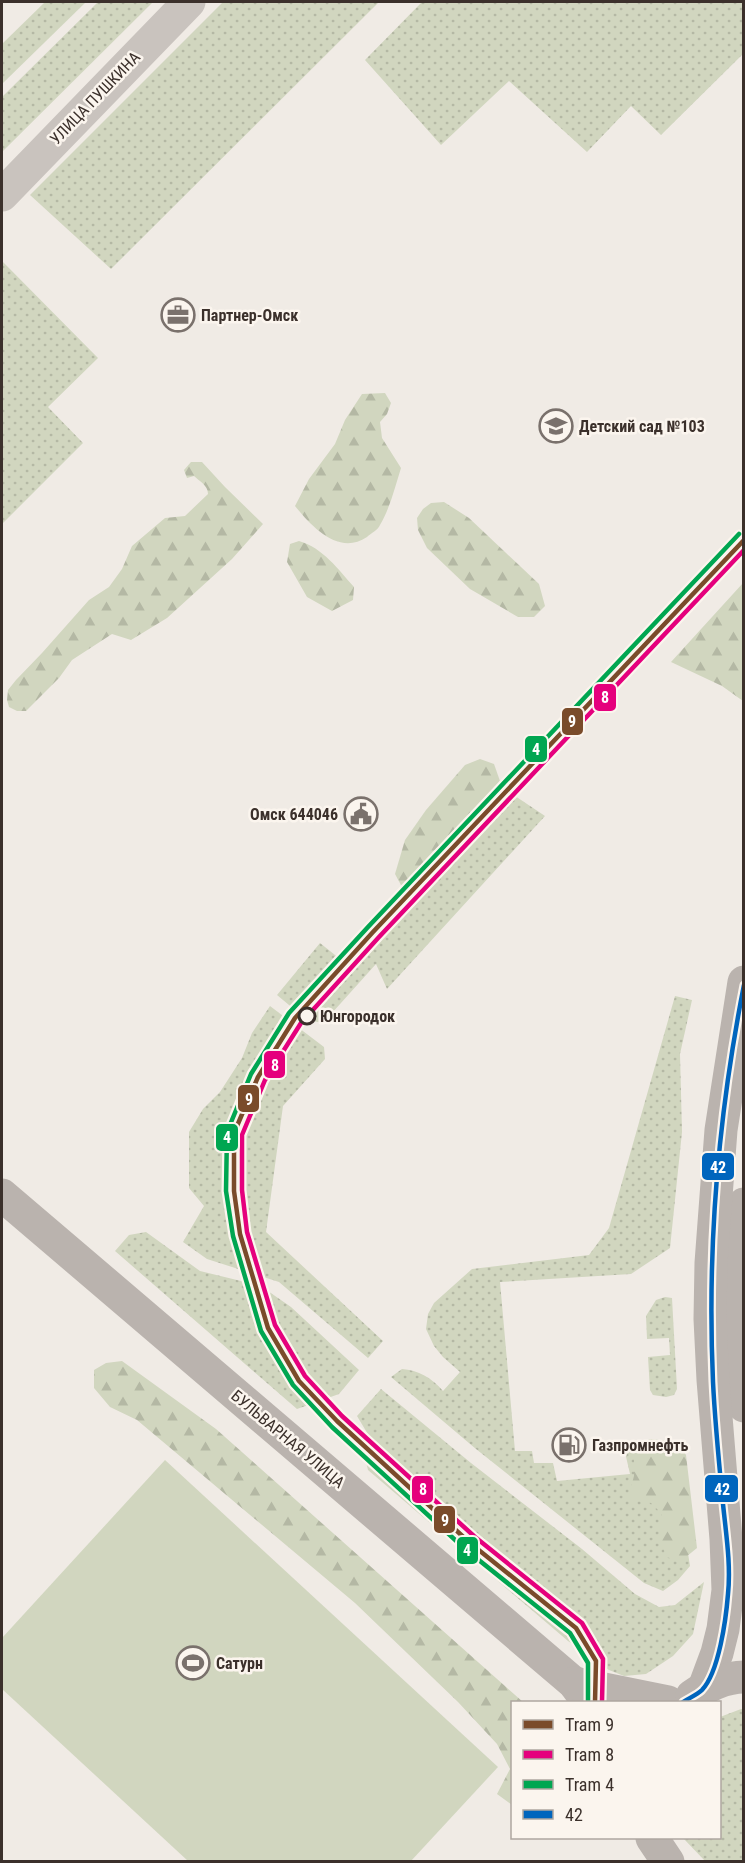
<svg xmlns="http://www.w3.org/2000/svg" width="745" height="1863" font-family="'Roboto Condensed',sans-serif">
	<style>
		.grass { fill: url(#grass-dots) }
		.forest { fill: url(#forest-firs) }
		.garden { fill: #d1d6bf }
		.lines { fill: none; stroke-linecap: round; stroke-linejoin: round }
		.tertiary { stroke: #c9c3be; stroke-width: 33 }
		.secondary { stroke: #bab3ae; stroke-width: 33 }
		.bus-1-casing { stroke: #fbf5ee; stroke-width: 9 }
		.bus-1 { stroke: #0065bd; stroke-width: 4.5 }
		.tram-1-casing { stroke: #fbf5ee; stroke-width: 9 }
		.tram-2-casing { stroke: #fbf5ee; stroke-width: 9 }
		.tram-3-casing { stroke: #fbf5ee; stroke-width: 9 }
		.tram-1 { stroke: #7a4b2a; stroke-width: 4.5 }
		.tram-2 { stroke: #e5007d; stroke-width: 4.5 }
		.tram-3 { stroke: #00a651; stroke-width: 4.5 }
		.stop-dot { fill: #fbf5ee; stroke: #3b302b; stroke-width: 3 }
		.labels { text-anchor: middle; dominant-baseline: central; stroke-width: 5; stroke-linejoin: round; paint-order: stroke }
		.street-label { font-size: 16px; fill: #3b302b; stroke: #fbf5ee }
		.poi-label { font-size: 16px; font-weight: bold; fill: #3b302b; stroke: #fbf5ee; text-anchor: start }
		.stop-label { font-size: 16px; font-weight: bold; fill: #3b302b; stroke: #fbf5ee; text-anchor: start }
		.line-badge { stroke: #fbf5ee; stroke-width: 2 }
		.badge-label { font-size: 16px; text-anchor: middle; font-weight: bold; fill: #fff }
	</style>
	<defs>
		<pattern id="grass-dots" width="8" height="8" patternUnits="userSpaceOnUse" patternTransform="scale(1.5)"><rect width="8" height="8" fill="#d1d6bf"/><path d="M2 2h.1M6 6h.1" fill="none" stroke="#b4b8a4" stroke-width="1.8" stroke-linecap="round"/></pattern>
		<pattern id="forest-firs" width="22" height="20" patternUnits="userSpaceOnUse" patternTransform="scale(1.5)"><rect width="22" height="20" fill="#d1d6bf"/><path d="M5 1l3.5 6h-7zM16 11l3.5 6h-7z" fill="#b4b8a4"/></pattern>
	</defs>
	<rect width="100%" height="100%" fill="#f0ebe5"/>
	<!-- grass -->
	<g class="grass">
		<path d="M45,2H86L2,84V44Z"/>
		<path d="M98,2H153L2,152V97Z"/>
		<path d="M223,2H379L111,269L30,195Z"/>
		<path d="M422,2H743V54L661,135L631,106L587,152L509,81L441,145L365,60Z"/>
		<path d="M2,261L98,358L48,407L83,443L2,524Z"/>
		<path d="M494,782L545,816L387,989L376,964L323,1023L307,1020L277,995L320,943L340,959L401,893Z"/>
		<path d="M675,996L692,1000L680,1054L682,1132L670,1248L631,1274L500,1282L515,1451H532L534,1463H553L557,1481L630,1474L624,1448L632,1440L671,1445L690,1566L678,1580L663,1591L644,1583L476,1449L391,1377L402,1369C418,1370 432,1378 443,1391L460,1372L443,1357L434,1346L426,1329L428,1314L434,1303L472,1269L589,1255L609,1228Z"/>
		<path d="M270,1006L324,1047L325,1059L283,1106L266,1232L383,1341L368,1358L279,1282L207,1259L183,1242L204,1206L189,1188V1132L203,1109L220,1092L242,1058L252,1033Z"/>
		<path d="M146,1232L200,1271L241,1281L265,1289L291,1307L359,1370L339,1394L297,1409L115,1251L129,1235Z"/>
		<path d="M665,1297L672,1298L677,1389L674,1395L666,1397L653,1395L650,1390L648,1357L670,1355L669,1338L647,1339L646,1316L656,1300Z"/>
		<path d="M381,1389L471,1463L582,1549L635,1594L659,1607L675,1605L704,1582L693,1634L673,1656L646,1674L624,1676L609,1670L568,1641L368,1470L364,1454L369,1436L357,1416Z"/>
		<path d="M741,1709H744L743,1861H705L683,1838H720V1717Z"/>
	</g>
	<!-- forest -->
	<g class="forest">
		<path d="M385,393L391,403L387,414L380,422L382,438L401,468C395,487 390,508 380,525C378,530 371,533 367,537C339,556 312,527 295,506L309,479L335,444L345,420L362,394Z"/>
		<path d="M191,462H202L225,487L263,524L232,559L167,618L131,640L112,634L72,660L59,678L26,711H17L9,707L7,700L8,690L16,680L42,653L89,600L109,587L122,569L132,546L165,518L185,516L208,494C208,485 199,481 194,476L187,478L184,470Z"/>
		<path d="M444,502L469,518L539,584L545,606L534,617H518L470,589L427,548L418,530L417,518L423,509L431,503Z"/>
		<path d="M299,541C323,548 338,569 354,587L353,600L332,611L307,597L287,562L290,544Z"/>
		<path d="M743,583V701L722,686L671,662Z"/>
		<path d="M480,759L494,764L500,781L458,860L434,887H402L395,874L405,840L426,810L465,765Z"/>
		<path d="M122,1361L216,1429L523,1702H512V1805L497,1794L510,1769L497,1744L458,1702L355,1603L137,1420L110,1407L94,1388V1370L106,1363Z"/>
		<path d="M649,1439L678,1442L686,1455L697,1548L681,1561L666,1557L660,1535L662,1514L651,1503L628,1498L634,1476V1457Z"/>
	</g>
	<!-- garden -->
	<path class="garden" d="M165,1460L498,1767L411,1861H188L2,1689V1638Z"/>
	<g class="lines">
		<!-- tertiary -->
		<path class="tertiary" d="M2,195L189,2"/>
		<!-- secondary -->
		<g class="secondary">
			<path d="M2,1195L574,1683L588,1702"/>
			<path d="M744,1204C739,1272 740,1338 744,1406"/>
			<path d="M574,1683L668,1702"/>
			<path d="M704,1688L717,1653L723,1629L728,1590L726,1539L713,1380L710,1319L711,1263L721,1130L744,982"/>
			<path d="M692,1696C706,1686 726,1677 744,1677"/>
			<path d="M652,1838L668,1862"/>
		</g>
		<defs>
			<path id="bus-1" d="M683,1702C689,1698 697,1695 702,1690C719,1672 726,1619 728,1594C731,1564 726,1534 723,1504C719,1463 715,1423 713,1382C707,1248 718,1116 744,985"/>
		</defs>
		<!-- bus-1 casing -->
		<use href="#bus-1" class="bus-1-casing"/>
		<!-- bus-1 -->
		<use href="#bus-1" class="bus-1"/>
		<defs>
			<path id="tram-1" d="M595,1702L596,1661L576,1628L470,1543L337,1421L299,1381L268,1328L240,1234L234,1191V1133L258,1077L295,1018L373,932L744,540"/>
			<path id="tram-2" d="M602,1702L603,1659L582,1623L475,1537L342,1416L305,1376L275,1325L247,1232L242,1190V1135L265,1080L301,1023L379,937L744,550"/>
			<path id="tram-3" d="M588,1702V1663L570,1633L465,1549L332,1427L293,1385L261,1331L233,1236L226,1191L227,1132L251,1074L289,1013L368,927L739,534"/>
		</defs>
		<!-- tram-1 casing -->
		<use href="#tram-1" class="tram-1-casing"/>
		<!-- tram-2 casing -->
		<use href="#tram-2" class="tram-2-casing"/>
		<!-- tram-3 casing -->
		<use href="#tram-3" class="tram-3-casing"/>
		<!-- tram-1 -->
		<use href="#tram-1" class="tram-1"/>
		<!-- tram-2 -->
		<use href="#tram-2" class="tram-2"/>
		<!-- tram-3 -->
		<use href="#tram-3" class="tram-3"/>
	</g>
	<!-- icons -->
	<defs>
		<symbol id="office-ring" viewBox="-11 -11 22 22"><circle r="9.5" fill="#fbf5ee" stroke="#7a716c" stroke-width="1.5"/><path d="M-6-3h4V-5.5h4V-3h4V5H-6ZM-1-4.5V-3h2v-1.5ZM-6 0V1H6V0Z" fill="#7a716c"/></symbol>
		<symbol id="school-ring" viewBox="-11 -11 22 22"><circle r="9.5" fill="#fbf5ee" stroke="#7a716c" stroke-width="1.5"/><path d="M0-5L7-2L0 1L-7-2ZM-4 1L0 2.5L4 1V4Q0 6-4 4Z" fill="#7a716c"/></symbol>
		<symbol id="civic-ring" viewBox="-11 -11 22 22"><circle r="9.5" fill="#fbf5ee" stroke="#7a716c" stroke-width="1.5"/><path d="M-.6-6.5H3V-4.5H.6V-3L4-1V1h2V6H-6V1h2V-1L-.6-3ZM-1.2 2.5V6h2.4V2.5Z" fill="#7a716c"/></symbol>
		<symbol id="fuel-ring" viewBox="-11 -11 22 22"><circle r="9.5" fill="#fbf5ee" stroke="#7a716c" stroke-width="1.5"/><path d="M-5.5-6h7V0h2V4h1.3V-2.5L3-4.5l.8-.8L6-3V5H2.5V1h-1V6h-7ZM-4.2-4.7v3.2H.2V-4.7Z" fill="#7a716c"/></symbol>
		<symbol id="stadium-ring" viewBox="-11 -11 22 22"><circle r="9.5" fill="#fbf5ee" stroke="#7a716c" stroke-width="1.5"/><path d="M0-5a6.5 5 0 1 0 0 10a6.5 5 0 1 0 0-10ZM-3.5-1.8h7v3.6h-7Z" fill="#7a716c"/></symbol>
	</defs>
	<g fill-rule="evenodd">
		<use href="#office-ring" x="159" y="296" width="38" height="38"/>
		<use href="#school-ring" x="537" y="407" width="38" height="38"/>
		<use href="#civic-ring" x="342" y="795" width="38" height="38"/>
		<use href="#fuel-ring" x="550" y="1426" width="38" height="38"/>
		<use href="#stadium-ring" x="174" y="1644" width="38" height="38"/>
	</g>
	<!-- markers -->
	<circle class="stop-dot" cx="307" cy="1016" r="8"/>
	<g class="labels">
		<!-- street labels -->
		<g class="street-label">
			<text transform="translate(95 98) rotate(-46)">УЛИЦА ПУШКИНА</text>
			<text transform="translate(288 1439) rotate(40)">БУЛЬВАРНАЯ УЛИЦА</text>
		</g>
		<!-- poi labels -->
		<g class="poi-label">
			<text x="201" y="315">Партнер-Омск</text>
			<text x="579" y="426">Детский сад №103</text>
			<text x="338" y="814" text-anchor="end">Омск 644046</text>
			<text x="592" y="1445">Газпромнефть</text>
			<text x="216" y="1663">Сатурн</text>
		</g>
		<!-- stop labels -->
		<g class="stop-label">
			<text x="320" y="1016">Юнгородок</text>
		</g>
	</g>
	<g class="line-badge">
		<rect x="593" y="683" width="24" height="29" rx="6" fill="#e5007d"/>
		<rect x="561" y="707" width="23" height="29" rx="6" fill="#7a4b2a"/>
		<rect x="524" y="735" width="24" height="28" rx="6" fill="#00a651"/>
		<rect x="263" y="1050" width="23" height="29" rx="6" fill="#e5007d"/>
		<rect x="237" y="1084" width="23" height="29" rx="6" fill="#7a4b2a"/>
		<rect x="215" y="1123" width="24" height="29" rx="6" fill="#00a651"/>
		<rect x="701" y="1152" width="34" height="29" rx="6" fill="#0065bd"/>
		<rect x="704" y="1474" width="35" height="29" rx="6" fill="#0065bd"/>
		<rect x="411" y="1475" width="23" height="29" rx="6" fill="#e5007d"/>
		<rect x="433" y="1505" width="23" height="29" rx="6" fill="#7a4b2a"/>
		<rect x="456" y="1536" width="23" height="29" rx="6" fill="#00a651"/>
	</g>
	<g class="badge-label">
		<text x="605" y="703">8</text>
		<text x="572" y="727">9</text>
		<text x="536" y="755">4</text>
		<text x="275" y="1071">8</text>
		<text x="249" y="1105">9</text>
		<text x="227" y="1143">4</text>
		<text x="718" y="1173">42</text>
		<text x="722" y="1495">42</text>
		<text x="423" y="1495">8</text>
		<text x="445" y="1526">9</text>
		<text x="467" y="1556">4</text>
	</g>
	<!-- border -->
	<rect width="745" height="1863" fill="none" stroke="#3b302b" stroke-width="6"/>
	<!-- legend -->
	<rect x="511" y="1701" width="210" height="138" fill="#fbf5ee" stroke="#aea6a0" stroke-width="1.5"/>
	<rect x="523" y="1720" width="30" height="9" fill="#7a4b2a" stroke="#aea6a0" stroke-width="1.5"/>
	<text x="565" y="1731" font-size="18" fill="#3b302b">Tram 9</text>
	<rect x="523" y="1750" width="30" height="9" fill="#e5007d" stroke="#aea6a0" stroke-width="1.5"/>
	<text x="565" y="1761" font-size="18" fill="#3b302b">Tram 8</text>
	<rect x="523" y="1780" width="30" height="9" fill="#00a651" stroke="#aea6a0" stroke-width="1.5"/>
	<text x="565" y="1791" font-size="18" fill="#3b302b">Tram 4</text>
	<rect x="523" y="1810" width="30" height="9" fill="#0065bd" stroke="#aea6a0" stroke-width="1.5"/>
	<text x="565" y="1821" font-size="18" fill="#3b302b">42</text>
</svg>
